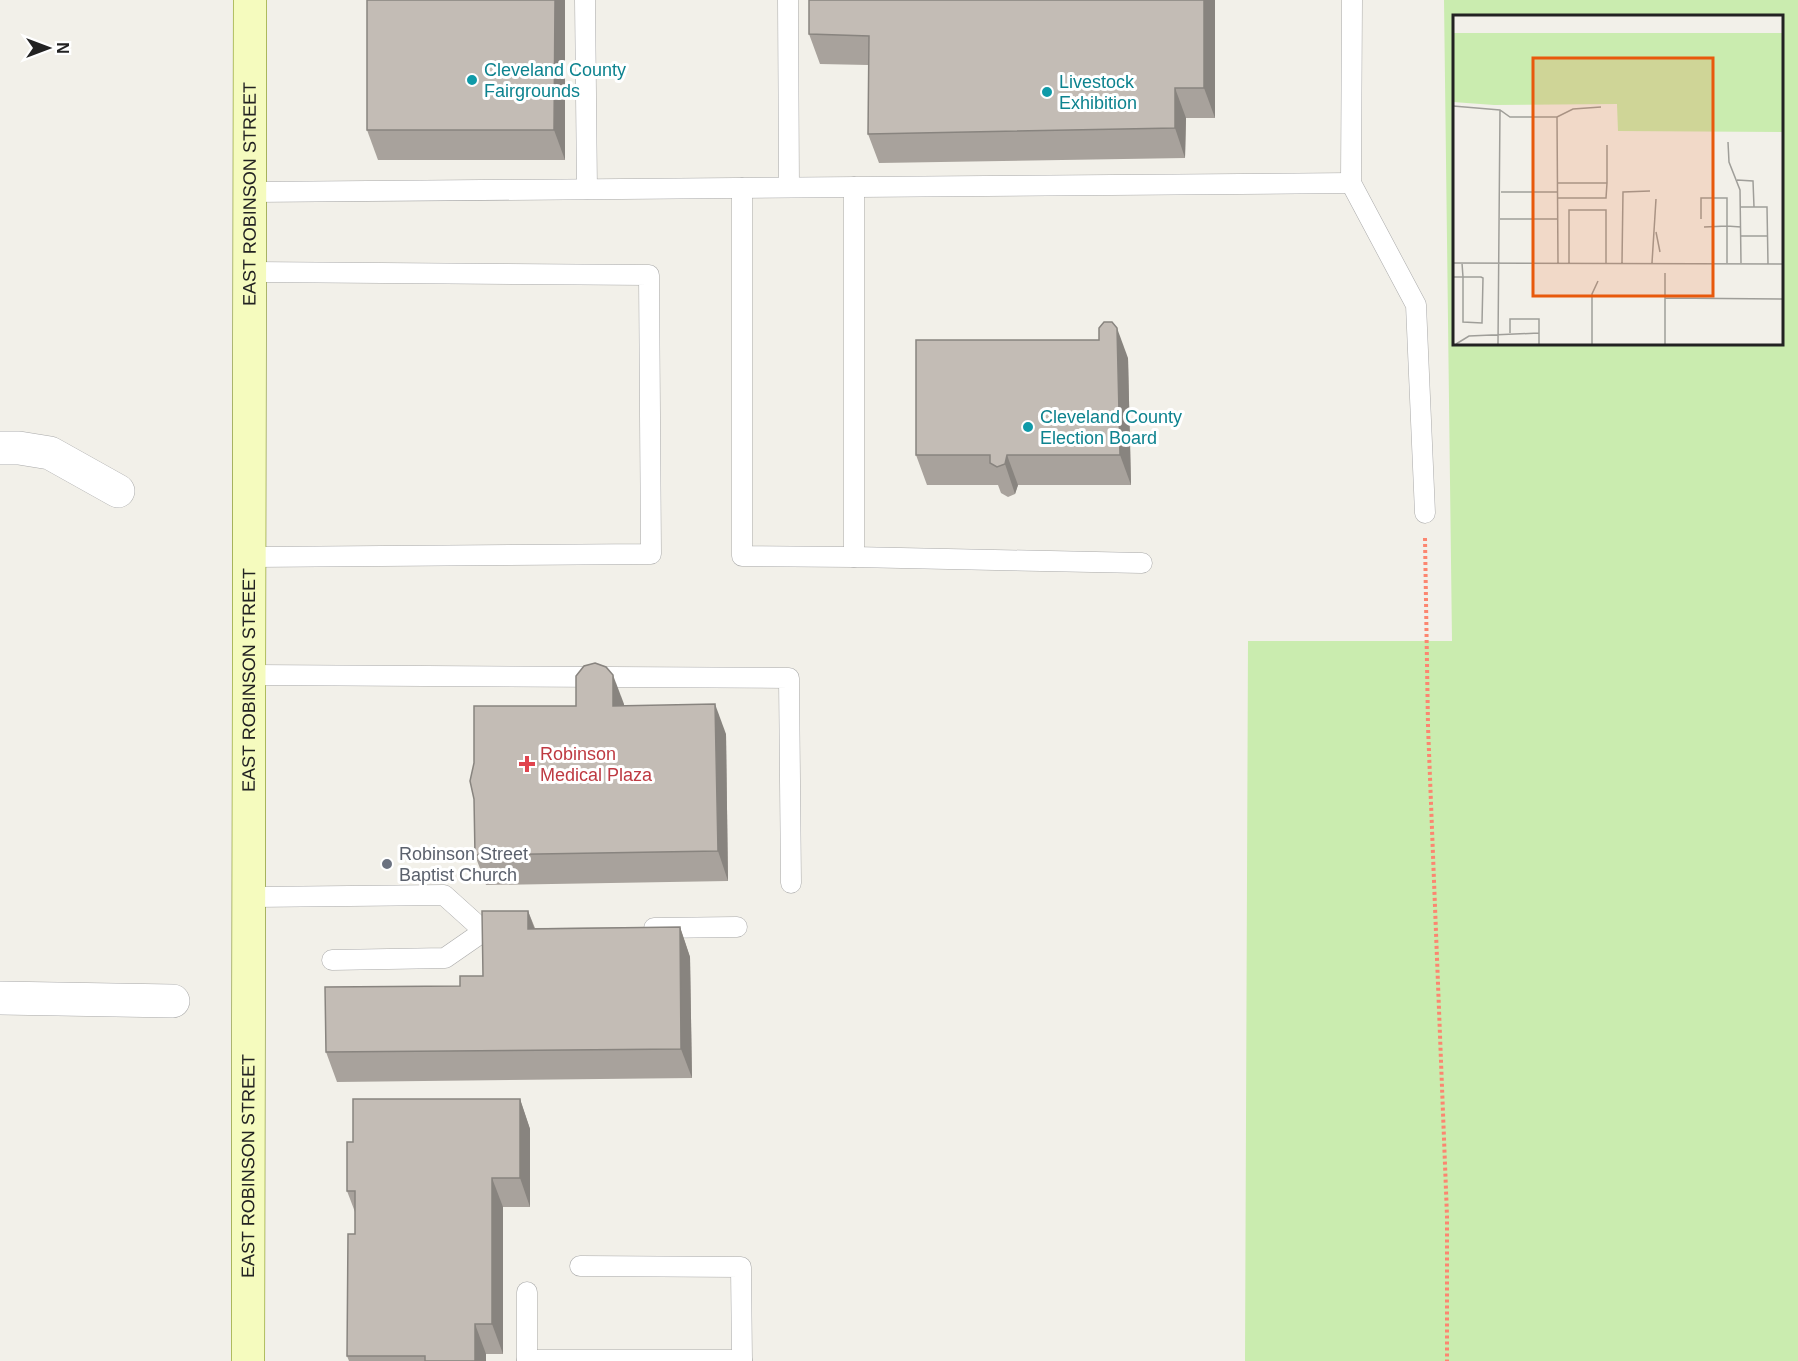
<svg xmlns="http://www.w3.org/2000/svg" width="1798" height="1361" font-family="Helvetica,sans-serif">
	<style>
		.grass { fill: #caecaf; fill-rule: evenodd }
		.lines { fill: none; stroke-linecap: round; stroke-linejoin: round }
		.lane-casing { stroke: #a9a9a9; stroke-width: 21 }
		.street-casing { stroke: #a9a9a9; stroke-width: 34 }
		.secondary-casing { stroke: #6b7f03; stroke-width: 34 }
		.path { stroke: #fc8670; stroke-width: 4; stroke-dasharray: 3 3; stroke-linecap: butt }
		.lane { stroke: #fff; stroke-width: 20 }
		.street { stroke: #fff; stroke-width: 33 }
		.secondary { stroke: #f5fbbe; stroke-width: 33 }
		.wall { fill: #a8a29c }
		.shaded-wall { fill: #88847f }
		.building { fill: #c3bcb5; stroke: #88847f; stroke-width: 1.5 }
		.culture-dot { fill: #0f9aa8; stroke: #fff; stroke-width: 2 }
		.health-dot { fill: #e0444e; stroke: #fff; stroke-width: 2 }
		.worship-dot { fill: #6b7280; stroke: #fff; stroke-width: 2 }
		.labels { text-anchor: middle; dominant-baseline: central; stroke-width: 6; stroke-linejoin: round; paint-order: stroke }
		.culture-label { font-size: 18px; fill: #0d838f; stroke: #fff; text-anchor: start }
		.street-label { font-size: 18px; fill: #222; stroke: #fff }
		.health-label { font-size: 18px; fill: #be3a42; stroke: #fff; text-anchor: start }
		.worship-label { font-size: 18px; fill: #5b616d; stroke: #fff; text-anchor: start }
		.inset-road { fill: none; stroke: #9f9e99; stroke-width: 1.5 }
		.view { fill: #e8590c; fill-opacity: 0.15; stroke: #e8590c; stroke-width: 3 }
		.inset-edge { fill: none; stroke: #222; stroke-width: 3 }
	</style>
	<rect width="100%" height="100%" fill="#f2f0e9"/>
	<!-- grass -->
	<path class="grass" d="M1444,0H1798V1361H1245L1248,641H1452ZM1454,16H1782V344H1454Z"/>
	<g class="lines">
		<defs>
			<g id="lane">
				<path d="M585,0L587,189"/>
				<path d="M788,0L789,187"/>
				<path d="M1352,0L1351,183L1416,305L1425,513"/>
				<path d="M742,188V556L854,557V187"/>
				<path d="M250,192L1351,183"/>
				<path d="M249,557L651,554L649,275L250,272"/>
				<path d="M854,557L1142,563"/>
				<path d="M249,675L789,678L791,883"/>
				<path d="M248,897L444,895L484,931L508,930"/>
				<path d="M654,928L737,927"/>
				<path d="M332,960L445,958L484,931"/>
				<path d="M580,1266L741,1267L742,1361"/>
				<path d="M527,1292V1361"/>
				<path d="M527,1360H742"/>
			</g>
			<g id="street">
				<path d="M0,448H19L50,453L118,491"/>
				<path d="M0,998L173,1001"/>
			</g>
			<g id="secondary">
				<path id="s1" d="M248,1361L250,0"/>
			</g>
		</defs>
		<!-- lane casing -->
		<use href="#lane" class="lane-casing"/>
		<!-- street casing -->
		<use href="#street" class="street-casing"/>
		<!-- secondary casing -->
		<use href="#secondary" class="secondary-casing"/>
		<!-- path -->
		<path class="path" d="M1425,538L1428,726L1447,1216V1361"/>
		<!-- lane -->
		<use href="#lane" class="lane"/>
		<!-- street -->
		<use href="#street" class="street"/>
		<!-- secondary -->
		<use href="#secondary" class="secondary"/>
	</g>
	<!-- wall -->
	<g class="wall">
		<path d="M565,0V160H378L367,130Z"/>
		<path d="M1215,0V118H1186L1185,158L879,163L868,134V65L820,64L809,34Z"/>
		<path d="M1128,358L1131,485H1018L1015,494L1008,497L1001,493L998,485H927L916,455Z"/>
		<path d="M624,704V706L726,734L728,881L486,885L475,855Z"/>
		<path d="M528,911L535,928L680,927L690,957L692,1078L337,1082L326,1052L483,976Z"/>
		<path d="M520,1099L530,1129V1207H503V1354H486V1361H349L347,1356L355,1234V1212L347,1191L353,1142Z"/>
	</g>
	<!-- shaded-wall -->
	<g class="shaded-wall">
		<path d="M555,0H565V160L554,130Z"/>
		<path d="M1204,0H1215V118L1204,88Z"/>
		<path d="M1175,88L1186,118L1185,158L1175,128Z"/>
		<path d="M1117,328L1128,358L1131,485L1120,455Z"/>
		<path d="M1007,455L1018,485L1015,494L1005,464Z"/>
		<path d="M613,675L624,704V736L613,706Z"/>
		<path d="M715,704L726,734L728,881L718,851Z"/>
		<path d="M528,911L539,941L528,929Z"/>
		<path d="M680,927L690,957L692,1078L681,1049Z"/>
		<path d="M520,1099L530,1129V1207L520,1178Z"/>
		<path d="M492,1178L503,1207V1354L492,1324Z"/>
		<path d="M475,1324L486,1354V1361H475Z"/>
	</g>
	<!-- building -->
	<g class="building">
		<path d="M367,0H555L554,130H367Z"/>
		<path d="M809,0H1204V88H1175V128L868,134L869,36L809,34Z"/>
		<path d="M1104,322H1112L1117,328L1120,455H1007L1005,464L997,467L990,463V455H916V340H1099V328Z"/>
		<path d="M595,663L606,667L613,675V706L715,704L718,851L475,855L474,799L470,781L474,763V706H576V676L584,666Z"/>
		<path d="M482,911H528V929L680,927L681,1049L326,1052L325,987L460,986V976H483Z"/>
		<path d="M353,1099H520V1178H492V1324H475V1361H425V1356H347L348,1234H355V1191H347V1142H353Z"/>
	</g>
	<!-- markers -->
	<g class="culture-dot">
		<circle cx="472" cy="80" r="6"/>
		<circle cx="1047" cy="92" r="6"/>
		<circle cx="1028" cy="427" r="6"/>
	</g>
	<path class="health-dot" d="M524 755h6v6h6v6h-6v6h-6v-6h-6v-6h6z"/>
	<circle class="worship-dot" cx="387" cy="864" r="6"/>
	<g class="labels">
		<!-- culture labels -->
		<g class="culture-label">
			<text x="484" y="70">Cleveland County<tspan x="484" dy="21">Fairgrounds</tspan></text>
			<text x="1059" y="82">Livestock<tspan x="1059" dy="21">Exhibition</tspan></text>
			<text x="1040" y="417">Cleveland County<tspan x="1040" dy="21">Election Board</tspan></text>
		</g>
		<!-- street labels -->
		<g class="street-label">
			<text stroke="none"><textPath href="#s1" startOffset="1167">EAST ROBINSON STREET</textPath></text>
			<text stroke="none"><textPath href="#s1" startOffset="681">EAST ROBINSON STREET</textPath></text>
			<text stroke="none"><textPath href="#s1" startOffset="195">EAST ROBINSON STREET</textPath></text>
		</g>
		<!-- health labels -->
		<g class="health-label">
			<text x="540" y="754">Robinson<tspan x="540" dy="21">Medical Plaza</tspan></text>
		</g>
		<!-- worship labels -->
		<g class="worship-label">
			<text x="399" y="854">Robinson Street<tspan x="399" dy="21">Baptist Church</tspan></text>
		</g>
	</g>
	<!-- overview -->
	<g transform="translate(1453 15)">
		<rect width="330" height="330" fill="#f2f0e9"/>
		<path d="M0,18H330V117L165,116L164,89L41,90L0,87Z" fill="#caecaf"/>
		<path class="inset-road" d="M0,91L47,95L57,102H104L120,94L148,92M104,102L105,248M275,127L276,147L287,175L288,248M284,165L300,166L301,192M104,168H154L153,183H104M154,168V130M48,177H104M260,183V211M288,192H314L315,249M47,204H105M248,204V183H274V211L251,212M203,217L207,237M288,221H314M0,248L330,249M116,248V195H153V248M169,248L170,177L197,176M199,248L203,184M274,248V211L288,212M0,262H28L30,263L29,308L10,307V262L9,248M212,283L330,284M57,318V304H86V329M3,329L16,321L86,318M45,329L47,95M139,329V279L145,266M212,329V258"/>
		<path class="view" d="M80,43H260V281H80Z"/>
		<rect width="330" height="330" class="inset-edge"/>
	</g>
	<!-- north arrow -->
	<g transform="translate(48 48) rotate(90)" stroke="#ffffff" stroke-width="4.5" paint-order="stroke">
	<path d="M0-4.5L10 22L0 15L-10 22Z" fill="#222222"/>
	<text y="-9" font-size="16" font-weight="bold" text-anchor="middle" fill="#222222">N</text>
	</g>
</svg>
